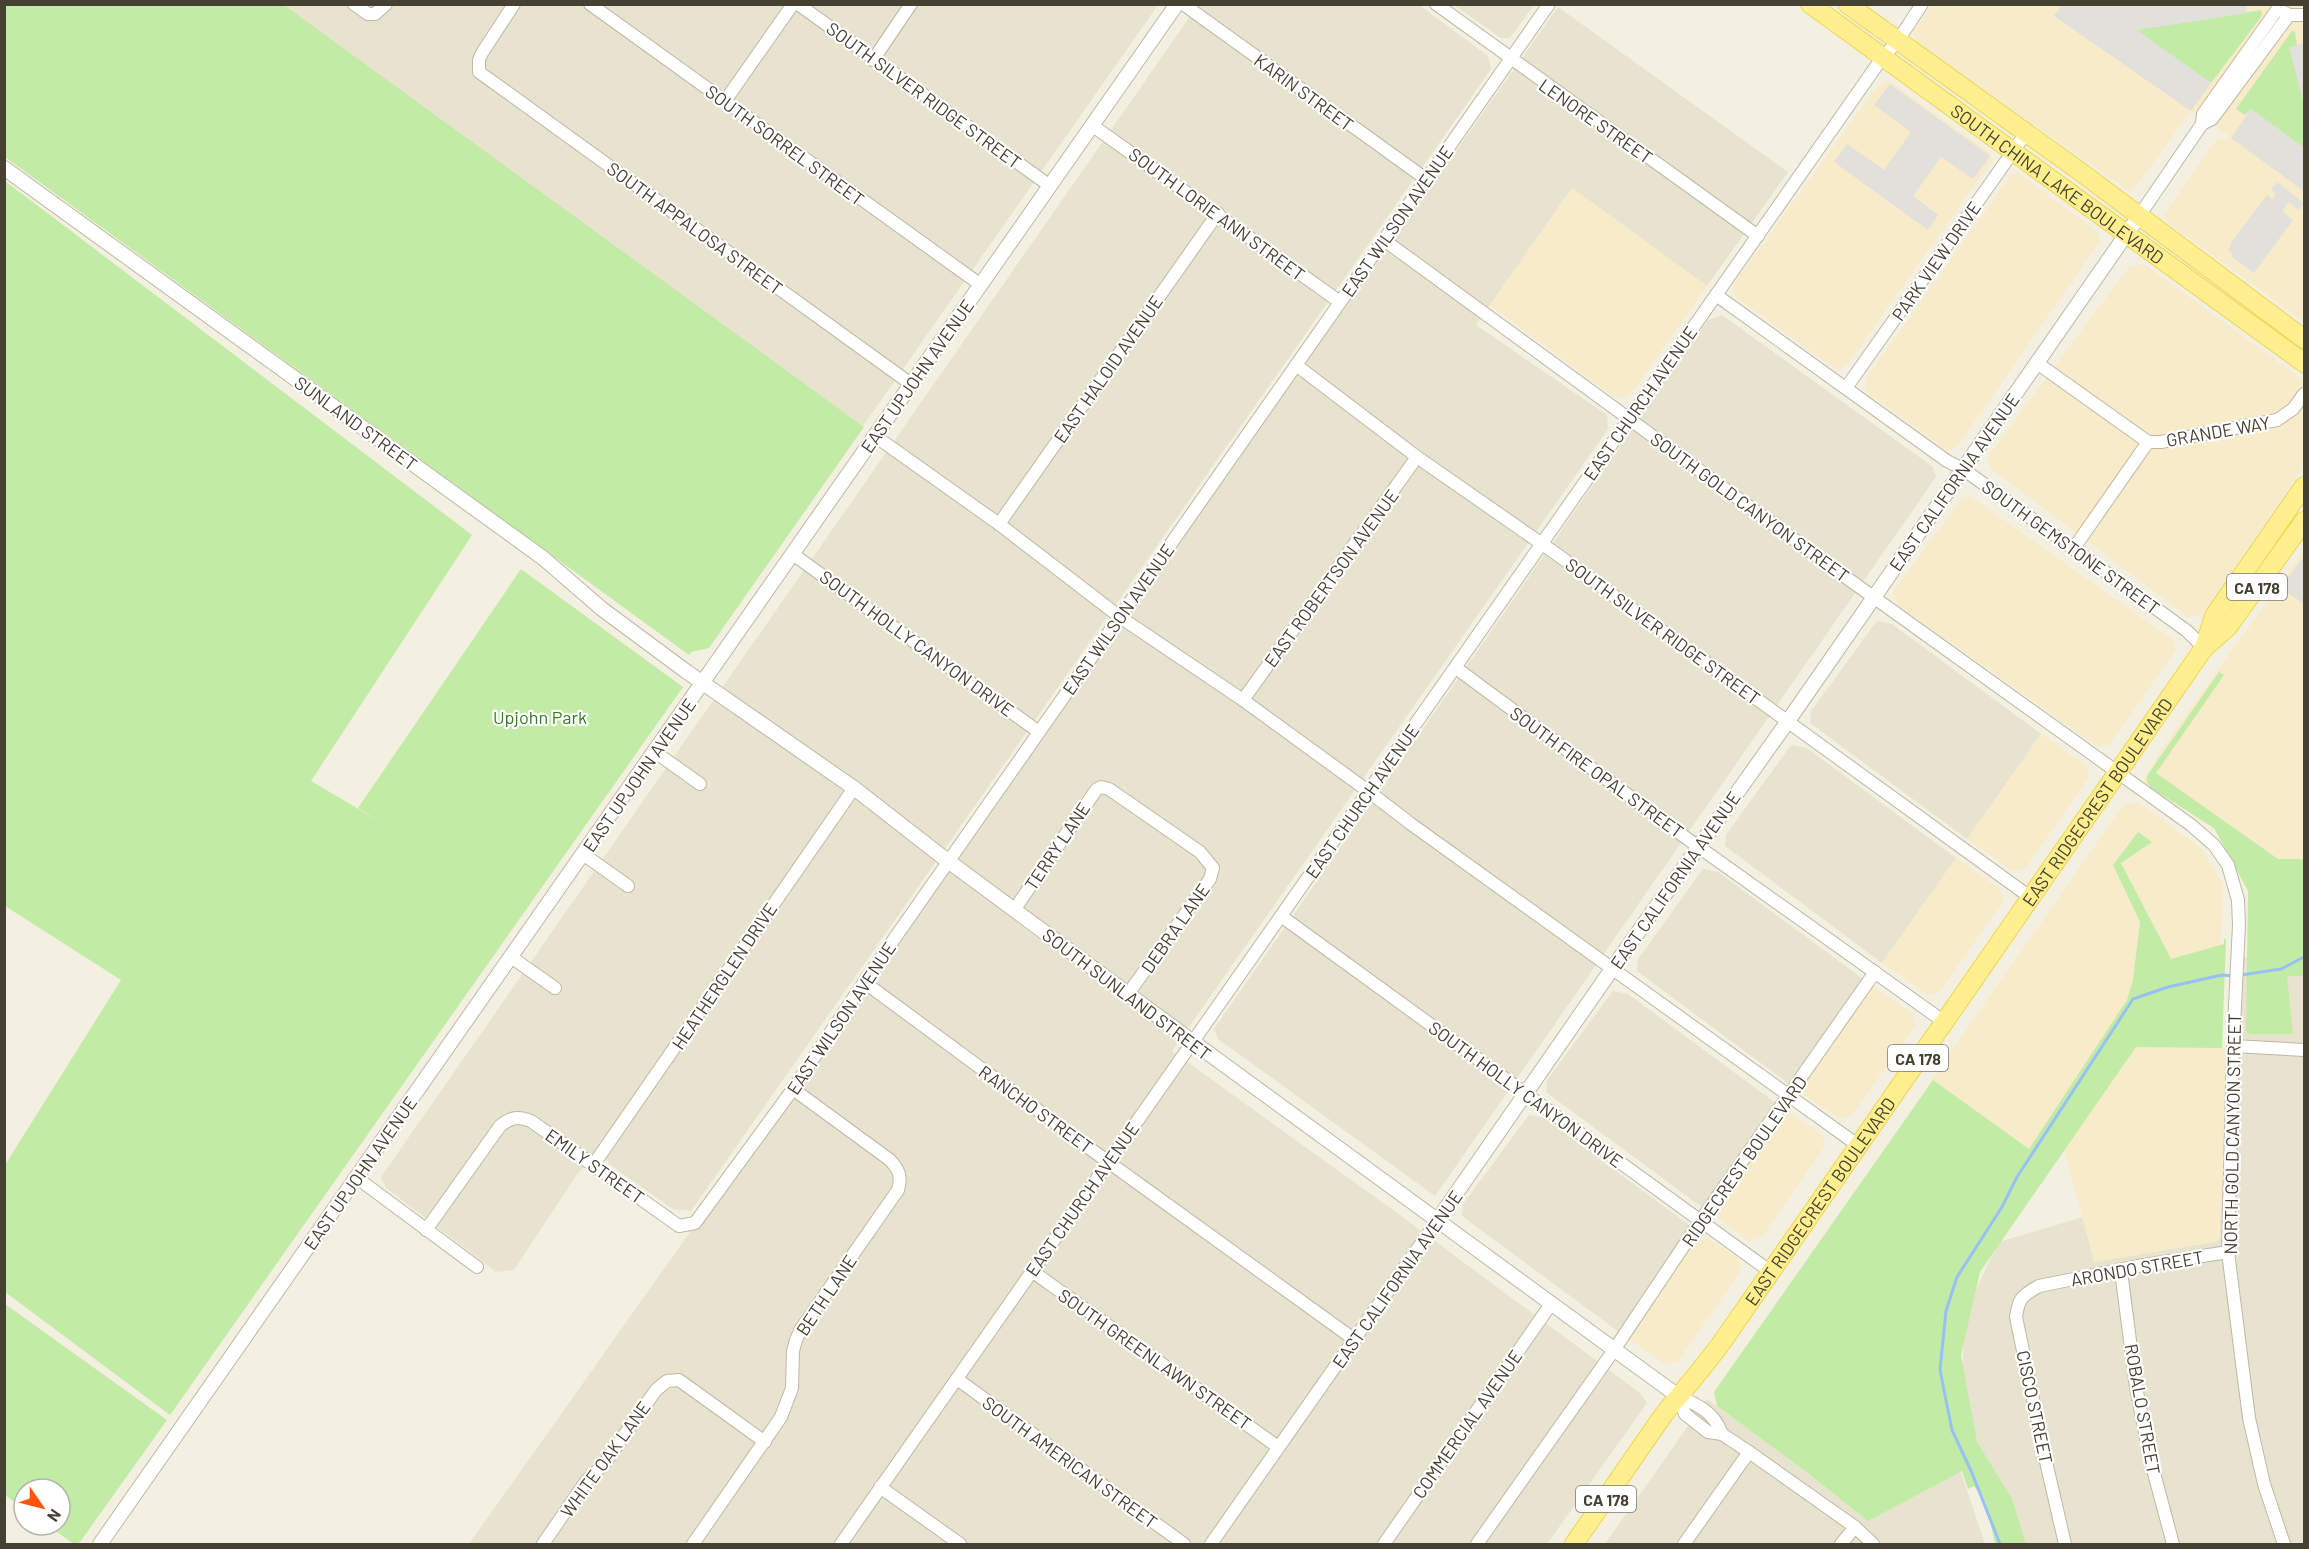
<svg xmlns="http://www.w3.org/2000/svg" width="2309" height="1549" font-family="Barlow,sans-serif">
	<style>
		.residential { fill: #e7e3cf }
		.commercial { fill: #f7ebca }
		.green { fill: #c2eba6 }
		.parking { fill: #e2e0db }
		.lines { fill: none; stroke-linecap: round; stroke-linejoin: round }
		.stream { stroke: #97c1f6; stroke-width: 3 }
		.minor-casing { stroke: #beb9a4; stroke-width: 14 }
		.tertiary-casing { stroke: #beb9a4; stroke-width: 16 }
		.primary-casing { stroke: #edd655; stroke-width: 20 }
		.minor { stroke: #fff; stroke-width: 12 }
		.tertiary { stroke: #fff; stroke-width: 14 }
		.primary { stroke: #ffef8e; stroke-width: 18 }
		.labels { text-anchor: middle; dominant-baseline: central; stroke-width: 4.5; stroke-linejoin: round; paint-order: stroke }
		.shield { fill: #fff; stroke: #7c7970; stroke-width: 1.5 }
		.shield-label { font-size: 16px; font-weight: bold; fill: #444032 }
		.street-label { font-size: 18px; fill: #444032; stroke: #fff }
		.park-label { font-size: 18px; fill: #367a21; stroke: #fff }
	</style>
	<rect width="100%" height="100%" fill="#f3f0e2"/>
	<!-- residential -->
	<g class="residential">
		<path d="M276,5H1158L863,426L384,85Z"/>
		<path d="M1198,5H1419L1488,56L1491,69L691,1211L673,1209L609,1164L602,1151L578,1173L514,1270L496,1272L386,1188L381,1177Z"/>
		<path d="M1454,5H1534L1510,38H1501Z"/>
		<path d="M1558,7L1788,172L1707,286L1572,188L1476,325L1607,415L1608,429L1172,1051L1397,1213L1640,1393L1647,1403L1547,1544H469Z"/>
		<path d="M1722,315L1933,467L1936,477L1435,1196L1218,1039L1214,1029L1708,320Z"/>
		<path d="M1877,621L1892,624L2041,734L1967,839L1810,723L1811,711Z"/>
		<path d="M1791,745L1807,748L1956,858L1882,963L1725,846L1726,835Z"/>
		<path d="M1703,869L1718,872L1867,982L1793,1087L1637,971L1638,959Z"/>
		<path d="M2237,957L2304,961V1544H2015L1982,1457L1962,1396L1964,1314L1999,1242L2083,1217L2094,1262L2219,1241Z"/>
		<path d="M1613,991L1628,994L1777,1104L1703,1208L1546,1092L1547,1080Z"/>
		<path d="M1529,1115L1544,1118L1693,1228L1619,1332L1462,1216L1463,1204Z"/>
		<path d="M1707,1399L1869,1517L1960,1470L1985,1544H1605Z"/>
	</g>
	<!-- commercial -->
	<g class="commercial">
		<path d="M1932,5H2304V322L2170,224L2164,215L2216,140L2231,137L2191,111L2134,189L2129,191L1915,41L1914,30Z"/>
		<path d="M1883,82H1891L1990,153L1993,159L1847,365L1837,370L1734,296L1732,287L1875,89Z"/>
		<path d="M2018,173L2098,232L2100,241L1957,447L1947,451L1865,391L1867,377L2011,175Z"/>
		<path d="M1572,188L1707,286L1629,397H1614L1490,305Z"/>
		<path d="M2144,264L2304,381V466L2202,615L2188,617L1990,468L1988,456L2129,267Z"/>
		<path d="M1963,497H1971L2172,639L2176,650L2109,745L2098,747L1898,605L1892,593Z"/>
		<path d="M2304,550V869L2272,868L2143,782L2160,751Z"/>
		<path d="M2041,734L2086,765L2089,777L2026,868L2013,871L1967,839Z"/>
		<path d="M2139,803L2201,848L2223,884L2220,948L2134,1007L2025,1154L1927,1086L2124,804Z"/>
		<path d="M1956,858L2000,889L2004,900L1940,991L1928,995L1882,963Z"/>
		<path d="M1867,982L1912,1013L1916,1025L1852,1115L1839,1119L1793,1087Z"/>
		<path d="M2136,1041L2231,1048L2219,1241L2094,1262L2061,1137Z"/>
		<path d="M1777,1104L1822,1135L1825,1146L1762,1237L1749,1241L1703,1208Z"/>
		<path d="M1693,1228L1738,1258L1741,1270L1678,1361L1665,1364L1619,1332Z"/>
	</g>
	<!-- green -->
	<g class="green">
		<path d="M5,4L284,5L864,427L709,648L691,652L689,655L5,157Z"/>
		<path d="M2261,10L2262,15L2258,21L2211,83L2136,30L2153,22L2155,27Z"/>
		<path d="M2292,31L2295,32L2304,91V148L2251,109L2245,115L2236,109Z"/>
		<path d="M5,181L472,535L311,781L384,824L358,808L521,569L683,687L170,1415L5,1292V1165L121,980L5,906Z"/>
		<path d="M2219,672L2224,675L2156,773L2278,859H2304V976H2287L2293,1034H2251L2246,1032L2248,891L2214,828L2151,788L2147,782V776Z"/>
		<path d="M2138,832L2152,842L2121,863L2171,959L2224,944V939H2226L2222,1048L2136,1047L1980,1272L1961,1355L1977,1442L2012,1499L2026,1544H1995L1986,1503L1974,1486L1968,1489L1962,1471L1868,1521L1808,1473L1717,1406L1714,1392L1933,1080L2029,1149L2127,1000L2133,980L2140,922L2113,865Z"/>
		<path d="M5,1304L167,1420L80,1542L74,1544L47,1525H60V1489H24V1509L5,1495Z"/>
	</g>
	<!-- parking -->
	<g class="parking">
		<path d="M2063,4H2246L2247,13L2137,30L2211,83L2191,111L2054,16Z"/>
		<path d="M2304,43V106L2289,47Z"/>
		<path d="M1890,84L1990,156L1973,179L1941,157L1913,196L1938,215L1928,230L1834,162L1847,144L1884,170L1911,132L1874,105Z"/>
		<path d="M2251,109L2304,148V191L2231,138Z"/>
		<path d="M2277,182L2304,203L2299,210L2289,202L2283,210V212L2293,220L2254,273L2232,257L2233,255L2228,250L2231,246L2230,244L2267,195L2272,199L2276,194L2271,189Z"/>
		<path d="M2304,556V604L2281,588Z"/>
	</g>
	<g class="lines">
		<!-- stream -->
		<g class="stream">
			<path d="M2241,975L2281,969L2304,957"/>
			<path d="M2000,1544L1972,1473L1952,1430L1940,1370L1946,1311L1957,1277L2002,1207L2017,1177L2133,999L2168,987L2222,975L2234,976"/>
		</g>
		<defs>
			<g id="minor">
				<path d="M354,4L368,14H375L386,4"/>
				<path d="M514,4L482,53L479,60V72L911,384"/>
				<path d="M590,4L981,285"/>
				<path d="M798,4L1050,186"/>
				<path d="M1183,4L1426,179"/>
				<path d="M1436,4L1758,236"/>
				<path d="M2284,12L2289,15H2304"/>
				<path d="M873,60L911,4"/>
				<path d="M725,101L793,4"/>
				<path d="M2202,124L2203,114L2279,7"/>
				<path d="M1093,126L1340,302"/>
				<path d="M2139,216L2202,124L2212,119L2289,15"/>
				<path d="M1384,240L1858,586L2191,825L2214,845L2228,865L2238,900L2239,925L2233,1046L2228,1252L2249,1418L2264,1484L2284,1544"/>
				<path d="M1716,295L1947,461L1963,469L2187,631L2204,648"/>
				<path d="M2037,363L2148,442H2161L2277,420L2293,409L2304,394"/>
				<path d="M1296,365L1417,457L1555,553L2030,897"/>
				<path d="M1846,388L2026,133"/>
				<path d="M875,436L999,524L1120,617L1243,700L1368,791L1411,824L1859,1146"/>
				<path d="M999,524L1218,213"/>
				<path d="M2074,548L2148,442"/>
				<path d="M794,555L1039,732"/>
				<path d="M1456,668L1682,835L1943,1021"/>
				<path d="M1243,700L1417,457"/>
				<path d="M655,752L700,784"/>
				<path d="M583,854L628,886"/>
				<path d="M1014,910L1096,790L1101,787L1109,789L1200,852L1213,868L1210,879L1128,994"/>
				<path d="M1281,916L1771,1272"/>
				<path d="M511,957L555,988"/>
				<path d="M864,982L1096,1153L1355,1340"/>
				<path d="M2233,1046L2304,1050"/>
				<path d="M594,1164L854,788"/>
				<path d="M357,1178L477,1267"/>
				<path d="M426,1230L500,1126C511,1117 518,1116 531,1121L679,1226L695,1223L793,1089L864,982L1549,4"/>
				<path d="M2121,1271L2136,1387L2150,1458L2173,1544"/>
				<path d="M1047,1282L1032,1271L1278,1447"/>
				<path d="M957,1379L1184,1544"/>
				<path d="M1678,1396L1685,1414L1708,1432L1722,1434L1749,1452L1855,1527L1873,1544"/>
				<path d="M1678,1396C1698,1405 1714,1412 1722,1434"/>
				<path d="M880,1487L960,1544"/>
				<path d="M543,1544L587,1480L604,1464L656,1390L667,1381L679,1380L765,1442"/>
				<path d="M693,1544L781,1417L792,1388L793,1351L796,1340L801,1329L898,1190C902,1176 899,1170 890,1160L793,1089L804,1097"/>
				<path d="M841,1544L1882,58L1897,42L1922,4"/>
				<path d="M1211,1544L1437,1221"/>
				<path d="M1384,1544L1551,1304"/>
				<path d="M1477,1544L1614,1350L1701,1220L1875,972"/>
				<path d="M1684,1544L1749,1452"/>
				<path d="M1841,1544L1855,1527"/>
				<path d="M2065,1544L2047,1466L2016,1317C2019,1297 2022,1296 2039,1286L2138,1266L2228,1252"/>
			</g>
			<g id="tertiary">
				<path d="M4,168L543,558L602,609L687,672L854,788L940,855L1193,1042L1678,1396"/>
				<path d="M1437,1221L1612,969L1788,721L2139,216"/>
				<path d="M100,1544L1177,4"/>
			</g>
			<g id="primary">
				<path id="s1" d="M1810,4L2304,363"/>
				<path d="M1847,4L2078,170L2304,339"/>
				<path d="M2204,648L2214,616L2304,486"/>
				<path id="s2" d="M1574,1544L1664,1414C1683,1391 1702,1369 1720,1345L2204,648L2228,627L2304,521"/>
			</g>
		</defs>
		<!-- minor casing -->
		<use href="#minor" class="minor-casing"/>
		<!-- tertiary casing -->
		<use href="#tertiary" class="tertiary-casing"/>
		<!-- primary casing -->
		<use href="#primary" class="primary-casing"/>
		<!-- minor -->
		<use href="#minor" class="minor"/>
		<!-- tertiary -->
		<use href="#tertiary" class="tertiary"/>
		<!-- primary -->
		<use href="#primary" class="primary"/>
	</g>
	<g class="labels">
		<!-- shield labels -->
		<g class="shield">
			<rect x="2227" y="574" width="60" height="26" rx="4.5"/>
			<rect x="1888" y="1045" width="60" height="26" rx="4.5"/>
			<rect x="1576" y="1486" width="60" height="26" rx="4.5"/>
		</g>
		<g class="shield-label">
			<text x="2257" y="587">CA 178</text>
			<text x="1918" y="1058">CA 178</text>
			<text x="1606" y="1499">CA 178</text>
		</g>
		<!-- street labels -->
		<g class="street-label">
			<text transform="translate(1304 92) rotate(36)">KARIN STREET</text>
			<text transform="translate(924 95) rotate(36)">SOUTH SILVER RIDGE STREET</text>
			<text transform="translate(1596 121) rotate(35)">LENORE STREET</text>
			<text transform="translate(785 145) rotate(36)">SOUTH SORREL STREET</text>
			<text stroke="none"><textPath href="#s1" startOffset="306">SOUTH CHINA LAKE BOULEVARD</textPath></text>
			<text transform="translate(1217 214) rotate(36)">SOUTH LORIE ANN STREET</text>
			<text transform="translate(1397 221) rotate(-55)">EAST WILSON AVENUE</text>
			<text transform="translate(695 228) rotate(36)">SOUTH APPALOSA STREET</text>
			<text transform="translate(1936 261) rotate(-55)">PARK VIEW DRIVE</text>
			<text transform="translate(1108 369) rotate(-55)">EAST HALOID AVENUE</text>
			<text transform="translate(917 376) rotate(-55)">EAST UPJOHN AVENUE</text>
			<text transform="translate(1640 403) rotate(-55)">EAST CHURCH AVENUE</text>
			<text transform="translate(356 423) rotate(36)">SUNLAND STREET</text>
			<text transform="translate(2218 431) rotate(-10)">GRANDE WAY</text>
			<text transform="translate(1954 482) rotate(-55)">EAST CALIFORNIA AVENUE</text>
			<text transform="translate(1750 507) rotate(36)">SOUTH GOLD CANYON STREET</text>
			<text transform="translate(2071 547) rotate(36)">SOUTH GEMSTONE STREET</text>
			<text transform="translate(1331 578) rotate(-54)">EAST ROBERTSON AVENUE</text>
			<text transform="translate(1118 619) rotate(-55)">EAST WILSON AVENUE</text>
			<text transform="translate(1663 631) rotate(36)">SOUTH SILVER RIDGE STREET</text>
			<text transform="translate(917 643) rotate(36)">SOUTH HOLLY CANYON DRIVE</text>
			<text transform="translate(1597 772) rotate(36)">SOUTH FIRE OPAL STREET</text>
			<text transform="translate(639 775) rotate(-55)">EAST UPJOHN AVENUE</text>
			<text transform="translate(1362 801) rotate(-55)">EAST CHURCH AVENUE</text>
			<text stroke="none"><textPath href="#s2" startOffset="908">EAST RIDGECREST BOULEVARD</textPath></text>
			<text transform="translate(1057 846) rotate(-56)">TERRY LANE</text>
			<text transform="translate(1675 880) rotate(-55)">EAST CALIFORNIA AVENUE</text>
			<text transform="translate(1175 928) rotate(-55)">DEBRA LANE</text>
			<text transform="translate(724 976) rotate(-56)">HEATHERGLEN DRIVE</text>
			<text transform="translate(1127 994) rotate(37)">SOUTH SUNLAND STREET</text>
			<text transform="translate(841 1018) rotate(-56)">EAST WILSON AVENUE</text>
			<text transform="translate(1526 1094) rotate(36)">SOUTH HOLLY CANYON DRIVE</text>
			<text transform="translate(1036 1109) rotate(36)">RANCHO STREET</text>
			<text transform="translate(2232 1134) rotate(-89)">NORTH GOLD CANYON STREET</text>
			<text transform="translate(1744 1161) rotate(-55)">RIDGECREST BOULEVARD</text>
			<text transform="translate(595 1166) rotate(35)">EMILY STREET</text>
			<text transform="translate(360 1173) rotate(-55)">EAST UPJOHN AVENUE</text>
			<text transform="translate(1082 1199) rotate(-55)">EAST CHURCH AVENUE</text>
			<text stroke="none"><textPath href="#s2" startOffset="422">EAST RIDGECREST BOULEVARD</textPath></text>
			<text transform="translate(2137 1268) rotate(-10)">ARONDO STREET</text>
			<text transform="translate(1397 1279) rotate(-55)">EAST CALIFORNIA AVENUE</text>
			<text transform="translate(826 1295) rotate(-56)">BETH LANE</text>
			<text transform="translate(1155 1359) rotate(35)">SOUTH GREENLAWN STREET</text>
			<text transform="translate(2035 1407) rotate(78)">CISCO STREET</text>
			<text transform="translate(2143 1409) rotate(80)">ROBALO STREET</text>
			<text transform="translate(1467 1424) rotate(-55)">COMMERCIAL AVENUE</text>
			<text transform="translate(605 1459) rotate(-54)">WHITE OAK LANE</text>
			<text transform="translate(1070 1462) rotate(36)">SOUTH AMERICAN STREET</text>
		</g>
		<!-- park labels -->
		<g class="park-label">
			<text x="540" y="717">Upjohn Park</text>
		</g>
	</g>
	<!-- border -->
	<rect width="2309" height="1549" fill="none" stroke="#444032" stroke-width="12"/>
	<!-- north arrow -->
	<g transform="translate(42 1507) rotate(125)"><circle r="28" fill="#ffffff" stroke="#b4b3ad" stroke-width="1.5"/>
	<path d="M0-4.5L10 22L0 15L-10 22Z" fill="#ff540c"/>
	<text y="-9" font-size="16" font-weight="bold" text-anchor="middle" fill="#444032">N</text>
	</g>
</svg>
